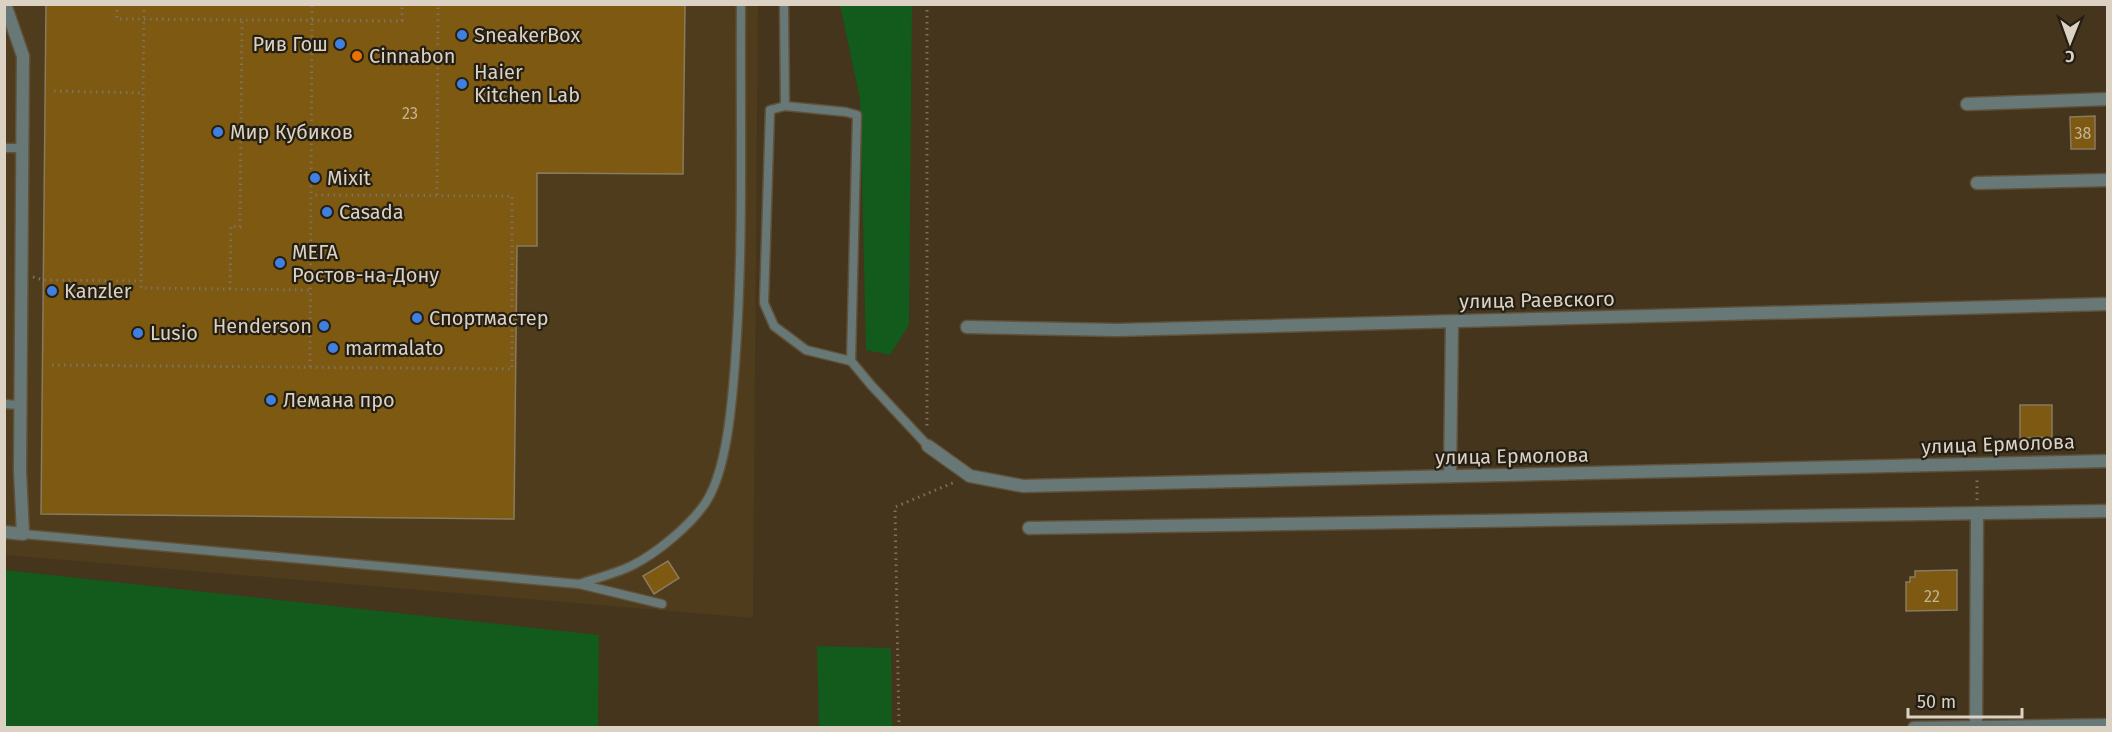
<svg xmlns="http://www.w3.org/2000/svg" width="2112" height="732" font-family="'Fira Sans',sans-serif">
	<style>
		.built { fill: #4f3c1c }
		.green { fill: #125b1c }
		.building { fill: #7d5911; stroke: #8a7a5f; stroke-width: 1.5 }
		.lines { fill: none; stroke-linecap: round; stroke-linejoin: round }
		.service-casing { stroke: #5f513a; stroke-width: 11 }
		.minor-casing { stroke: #5f513a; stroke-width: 15 }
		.path { stroke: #7f725e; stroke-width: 3; stroke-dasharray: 1.5 4.5; stroke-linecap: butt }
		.service { stroke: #687876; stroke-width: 8 }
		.minor { stroke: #687876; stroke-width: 12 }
		.shop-dot { fill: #3f7fe0; stroke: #241e13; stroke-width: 2 }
		.food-dot { fill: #e8710a; stroke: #241e13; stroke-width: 2 }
		.labels { text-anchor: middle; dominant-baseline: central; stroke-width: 4.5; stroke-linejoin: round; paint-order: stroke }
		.number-label { font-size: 16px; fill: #c4b497 }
		.poi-label { font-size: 20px; fill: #dbd2c4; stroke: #241e13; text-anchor: start }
		.street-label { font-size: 20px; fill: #dbd2c4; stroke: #241e13 }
	</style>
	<rect width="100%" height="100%" fill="#44351c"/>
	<!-- built -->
	<path class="built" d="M4,5H758L753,618L5,555Z"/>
	<!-- green -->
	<g class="green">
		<path d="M840,5H912L909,325L890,355L866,350L860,99Z"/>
		<path d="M5,570L599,635L598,727H5Z"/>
		<path d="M817,646L891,648L892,727H819Z"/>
	</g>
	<!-- building -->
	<g class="building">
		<path d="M46,4H685L683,174L537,173V246H517L514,519L41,514Z"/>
		<path d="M2095,116V149H2071L2070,117Z"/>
		<path d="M2020,405H2052V437L2020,438Z"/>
		<path d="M668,561L679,578L654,594L643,576Z"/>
		<path d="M1957,570V610L1906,611V582H1910V577H1915V571Z"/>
	</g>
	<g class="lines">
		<defs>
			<g id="service">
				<path d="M784,4L785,106L770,110L764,303L774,326L806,350L851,361L871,385L928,446"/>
				<path d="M785,106L846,112L857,115L851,361"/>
				<path d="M4,148H22"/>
				<path d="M4,404L20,405"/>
				<path d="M23,534L579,584L662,604"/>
				<path d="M579,584C596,578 615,574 631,566C656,554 691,525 706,502C727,470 732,402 735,364C744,245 740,124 741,4"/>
			</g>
			<g id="minor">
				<path d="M1967,104L2108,99"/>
				<path d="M1977,183L2108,180"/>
				<path d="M967,327L1117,330L2108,304"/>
				<path d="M928,446L970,476L1023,486L2108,461"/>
				<path d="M1450,476L1452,322"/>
				<path d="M1029,528L2108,511"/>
				<path d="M4,532L23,534L20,471L23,56L5,4"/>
				<path d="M1914,728L2108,725"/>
				<path d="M1976,728L1977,513"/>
			</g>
		</defs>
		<!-- service casing -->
		<use href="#service" class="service-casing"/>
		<!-- minor casing -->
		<use href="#minor" class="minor-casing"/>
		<!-- path -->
		<g class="path">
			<path d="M117,4V19L402,21V4"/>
			<path d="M144,4L141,288L310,290"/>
			<path d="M927,4V429"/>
			<path d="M54,91L143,93"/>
			<path d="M437,195L438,4"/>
			<path d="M33,277L43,280L141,281"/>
			<path d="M230,289L231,226L240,227L242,20"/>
			<path d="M52,365L512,369V196L311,195"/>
			<path d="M310,367L312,4"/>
			<path d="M1977,500V476"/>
			<path d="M899,728L895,507L955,482"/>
		</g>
		<!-- service -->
		<use href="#service" class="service"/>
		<!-- minor -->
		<use href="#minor" class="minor"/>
	</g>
	<!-- markers -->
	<g class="shop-dot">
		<circle cx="462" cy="35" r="6"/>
		<circle cx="340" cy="44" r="6"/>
		<circle cx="462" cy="84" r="6"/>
		<circle cx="218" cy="132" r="6"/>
		<circle cx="315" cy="178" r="6"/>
		<circle cx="327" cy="212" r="6"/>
		<circle cx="280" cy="263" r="6"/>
		<circle cx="52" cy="291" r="6"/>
		<circle cx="417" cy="318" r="6"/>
		<circle cx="324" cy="326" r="6"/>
		<circle cx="138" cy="333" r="6"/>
		<circle cx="333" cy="348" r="6"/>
		<circle cx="271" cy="400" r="6"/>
	</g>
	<circle class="food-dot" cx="357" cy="56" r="6"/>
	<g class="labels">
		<!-- number labels -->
		<g class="number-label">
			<text x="410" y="113">23</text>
			<text x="2083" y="133">38</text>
			<text x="1932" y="596">22</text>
		</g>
		<!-- poi labels -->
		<g class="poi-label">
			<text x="474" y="35">SneakerBox</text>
			<text x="328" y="44" text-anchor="end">Рив Гош</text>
			<text x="369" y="56">Cinnabon</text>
			<text x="474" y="72">Haier<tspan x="474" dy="23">Kitchen Lab</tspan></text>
			<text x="230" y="132">Мир Кубиков</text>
			<text x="327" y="178">Mixit</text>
			<text x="339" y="212">Casada</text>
			<text x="292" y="252">МЕГА<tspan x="292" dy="23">Ростов-на-Дону</tspan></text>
			<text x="64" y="291">Kanzler</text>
			<text x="429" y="318">Спортмастер</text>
			<text x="312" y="326" text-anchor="end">Henderson</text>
			<text x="150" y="333">Lusio</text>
			<text x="345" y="348">marmalato</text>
			<text x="283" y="400">Лемана про</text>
		</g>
		<!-- street labels -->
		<g class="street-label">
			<text transform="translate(1537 300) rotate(-1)">улица Раевского</text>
			<text transform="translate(1998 444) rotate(-2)">улица Ермолова</text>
			<text transform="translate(1512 456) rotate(-1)">улица Ермолова</text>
		</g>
	</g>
	<!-- border -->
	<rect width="2112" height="732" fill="none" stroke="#dbd2c4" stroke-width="12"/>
	<!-- north arrow -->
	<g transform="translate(2070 42) rotate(181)" stroke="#241e13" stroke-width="4.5" paint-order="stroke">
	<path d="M0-4.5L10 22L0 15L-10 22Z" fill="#dbd2c4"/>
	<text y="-9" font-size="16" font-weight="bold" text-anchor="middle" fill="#dbd2c4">С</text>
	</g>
	<!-- scale -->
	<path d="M1908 708v9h114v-9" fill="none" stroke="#dbd2c4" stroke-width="3"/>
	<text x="1917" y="708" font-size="18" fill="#dbd2c4" stroke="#241e13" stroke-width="4.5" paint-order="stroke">50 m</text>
</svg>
